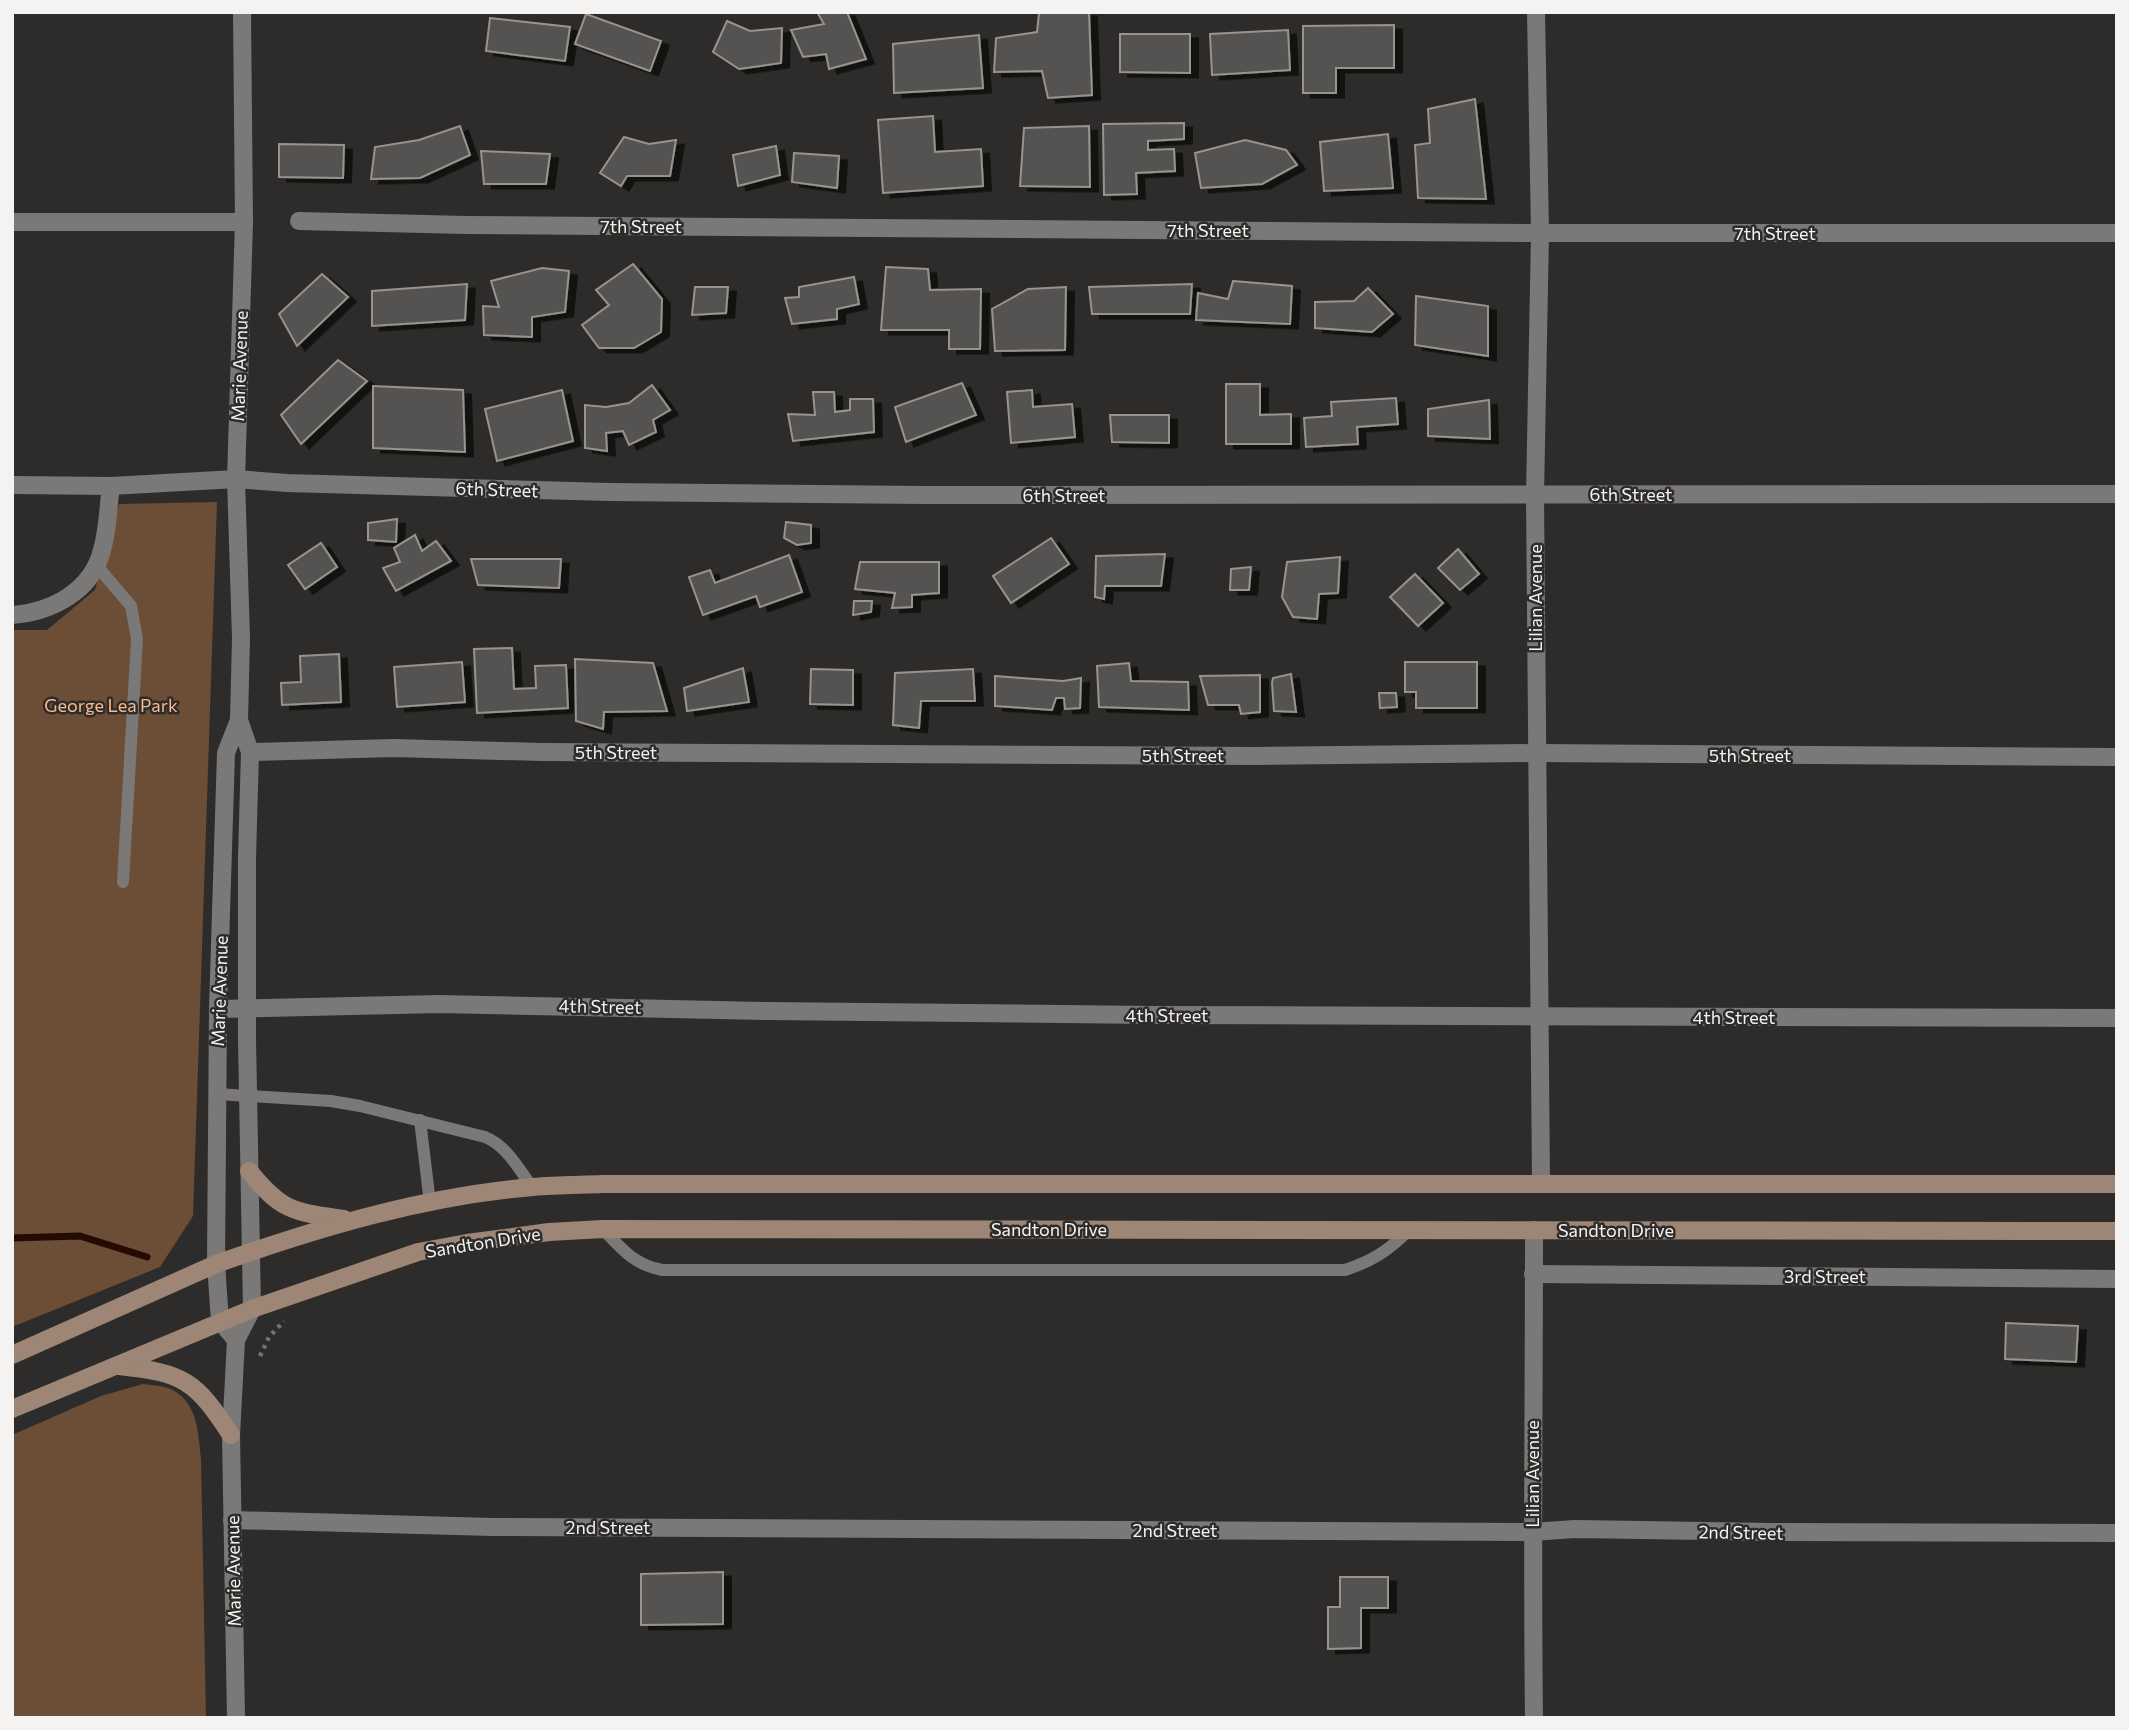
<svg xmlns="http://www.w3.org/2000/svg" width="2129" height="1730" font-family="Commissioner,sans-serif">
	<style>
		.green { fill: #6c4d36 }
		.lines { fill: none; stroke-linecap: round; stroke-linejoin: round }
		.stream { stroke: #240a00; stroke-width: 7 }
		.building { fill: #555351; stroke: #969391; stroke-width: 2; filter: url(#shadow) }
		.path { stroke: #757371; stroke-width: 4.5; stroke-dasharray: 3.5 5; stroke-linecap: butt }
		.lane { stroke: #7b7977; stroke-width: 12 }
		.street { stroke: #7b7977; stroke-width: 18 }
		.secondary { stroke: #9d8675; stroke-width: 18 }
		.labels { text-anchor: middle; dominant-baseline: central; stroke-width: 5; stroke-linejoin: round; paint-order: stroke }
		.street-label { font-size: 18px; fill: #f5f3f2; stroke: #2e2c2a }
		.park-label { font-size: 18px; fill: #faba8b; stroke: #2e2c2a }
	</style>
	<defs>
		<filter id="shadow"><feDropShadow dx="8" dy="4.5" stdDeviation="0" flood-color="#0009"/></filter>
	</defs>
	<rect width="100%" height="100%" fill="#2e2c2a"/>
	<!-- green -->
	<g class="green">
		<path d="M217,502L193,1216L160,1267L12,1327V630H47L95,590L119,504Z"/>
		<path d="M143,1384C152,1385 163,1386 171,1389C198,1403 198,1432 201,1459L206,1718H12V1435L101,1396Z"/>
	</g>
	<g class="lines">
		<!-- stream -->
		<path class="stream" d="M12,1238L80,1236L147,1257"/>
	</g>
	<!-- building -->
	<g class="building">
		<path d="M817,12H847L866,59L829,69L826,54L803,57L791,30L824,24Z"/>
		<path d="M1089,12L1092,95L1048,98L1042,71L994,72L996,38L1037,32L1039,13Z"/>
		<path d="M586,14L661,41L650,71L575,44Z"/>
		<path d="M490,18L570,27L565,61L486,51Z"/>
		<path d="M727,21L750,31L782,28L781,63L739,69L713,52Z"/>
		<path d="M1394,25V68H1336V93H1303V26Z"/>
		<path d="M1288,30L1290,70L1212,75L1210,34Z"/>
		<path d="M1120,34H1190V73L1120,72Z"/>
		<path d="M979,35L983,88L894,93L893,44Z"/>
		<path d="M1475,99L1486,199L1418,198L1415,145L1430,143L1428,109Z"/>
		<path d="M933,116L935,152L981,149L983,186L883,193L878,120Z"/>
		<path d="M1184,123V139L1148,141V150L1174,149L1175,171L1136,173L1137,194L1104,195L1103,124Z"/>
		<path d="M460,126L470,155L420,178L371,179L375,147L419,140Z"/>
		<path d="M1089,126L1090,187L1020,186L1024,128Z"/>
		<path d="M1388,134L1393,188L1324,191L1320,142Z"/>
		<path d="M624,137L649,144L676,140L670,176H627L621,186L600,173Z"/>
		<path d="M1245,140L1286,150L1297,165L1262,184L1201,188L1195,153Z"/>
		<path d="M279,144L344,145L343,178L279,177Z"/>
		<path d="M776,146L780,175L738,186L733,155Z"/>
		<path d="M481,151L550,154L546,184H484Z"/>
		<path d="M794,153L839,156L837,188L792,182Z"/>
		<path d="M633,264L662,299L661,332L634,348H599L582,325L609,305L596,290Z"/>
		<path d="M886,267L928,269L930,290L981,289L980,349H949V330H881Z"/>
		<path d="M542,268L569,271L565,312L532,317V337L484,335L483,306L499,307L491,281Z"/>
		<path d="M322,274L348,297L297,346L279,314Z"/>
		<path d="M854,277L859,304L837,309V319L792,324L785,298L799,297V287Z"/>
		<path d="M1233,281L1292,286L1290,324L1196,320L1198,293L1228,299Z"/>
		<path d="M467,284L465,320L372,326V291Z"/>
		<path d="M1192,284L1190,314H1092L1089,287Z"/>
		<path d="M695,287H728L726,313L692,315Z"/>
		<path d="M1066,287L1065,350L995,351L992,309L1028,289Z"/>
		<path d="M1368,288L1393,314L1372,332L1315,328V302L1354,301Z"/>
		<path d="M1416,296L1488,306V356L1415,345Z"/>
		<path d="M338,360L367,381L301,444L281,415Z"/>
		<path d="M962,383L976,415L906,442L895,407Z"/>
		<path d="M1226,384H1260V415L1291,414V444H1226Z"/>
		<path d="M652,385L670,410L653,420L656,432L629,445L623,431L606,433L607,451L585,448V405L606,407L629,403Z"/>
		<path d="M373,386L463,390L465,452L373,448Z"/>
		<path d="M562,390L573,441L497,461L485,409Z"/>
		<path d="M1032,390L1033,407L1072,404L1075,437L1011,443L1007,392Z"/>
		<path d="M813,392H834L835,412L850,410V399H873L874,432L793,441L788,414L815,415Z"/>
		<path d="M1396,398L1398,424L1357,427L1358,444L1306,447L1304,418L1332,416L1331,402Z"/>
		<path d="M1489,400L1490,439L1428,436V409Z"/>
		<path d="M1110,415H1169V443L1112,442Z"/>
		<path d="M397,519L396,542L368,540V523Z"/>
		<path d="M786,522L811,525V543L797,545L784,538Z"/>
		<path d="M415,535L422,551L436,541L451,561L396,591L383,568L400,562L394,548Z"/>
		<path d="M1051,538L1069,564L1011,603L993,576Z"/>
		<path d="M321,543L337,567L305,589L288,565Z"/>
		<path d="M1458,549L1479,574L1460,590L1438,568Z"/>
		<path d="M1165,554L1161,586H1105L1104,599L1095,597L1096,556Z"/>
		<path d="M789,555L802,592L760,607L756,596L703,615L689,577L710,570L715,583Z"/>
		<path d="M1340,557L1338,593L1319,594L1317,619L1293,617L1282,597L1287,562Z"/>
		<path d="M471,559H561L559,588L478,585Z"/>
		<path d="M860,562H939V593L912,595V607L892,608L895,593L855,589Z"/>
		<path d="M1251,567L1249,590H1230L1231,569Z"/>
		<path d="M1415,574L1443,603L1418,626L1390,597Z"/>
		<path d="M854,601H872L871,612L853,615Z"/>
		<path d="M512,648L514,689L536,688L535,666L566,665L568,708L477,713L474,649Z"/>
		<path d="M339,654L341,702L282,705L281,683L301,682L300,656Z"/>
		<path d="M575,659L653,663L667,711L604,712L603,729L576,721Z"/>
		<path d="M462,662L465,702L397,707L394,667Z"/>
		<path d="M1405,662H1477V708H1416V692H1405Z"/>
		<path d="M1129,663L1131,681L1188,682L1189,710L1099,707L1097,666Z"/>
		<path d="M743,668L749,702L687,711L684,688Z"/>
		<path d="M811,669L853,670V705L810,704Z"/>
		<path d="M973,669L975,701H921L919,728L893,725L895,673Z"/>
		<path d="M1291,674L1296,712L1274,711L1272,683L1273,678Z"/>
		<path d="M1260,675V712L1241,714L1239,705H1208L1200,676Z"/>
		<path d="M995,676L1063,681L1081,678L1080,708L1065,709L1064,698H1056L1052,710L995,706Z"/>
		<path d="M1379,693H1396L1397,707L1380,708Z"/>
		<path d="M2006,1323L2078,1326L2076,1362L2005,1359Z"/>
		<path d="M723,1572V1624L641,1625V1574Z"/>
		<path d="M1340,1577H1388V1608H1361V1648L1328,1649V1607H1340Z"/>
	</g>
	<g class="lines">
		<!-- path -->
		<path class="path" d="M260,1356L269,1337L284,1321"/>
		<!-- lane -->
		<g class="lane">
			<path d="M97,566L131,606L137,639L123,882"/>
			<path d="M217,1094L331,1101L360,1106L485,1137C507,1146 518,1168 532,1187"/>
			<path d="M420,1120L430,1203"/>
			<path d="M603,1229C622,1249 633,1264 662,1270H1345C1372,1261 1388,1251 1408,1231"/>
		</g>
		<!-- street -->
		<g class="street">
			<path d="M1536,12L1540,233L1535,495L1541,1183"/>
			<path d="M299,221L466,225L1540,233H2117"/>
			<path d="M12,222H244"/>
			<path d="M12,485L111,486L236,479L287,483L610,492L924,495L2117,494"/>
			<path d="M12,615C52,612 92,591 102,550C108,530 108,507 111,486"/>
			<path d="M250,752L394,748L542,752L1258,756L1537,753L2117,757"/>
			<path d="M218,1009L439,1004L767,1011L1153,1015L2117,1018"/>
			<path d="M1534,1230C1534,1393 1532,1555 1534,1718"/>
			<path d="M1533,1274L2117,1279"/>
			<path d="M236,1340L220,1321L216,1264L218,1009L226,753L239,720L241,638L236,479L244,222L242,12"/>
			<path d="M232,1520L492,1527L1532,1532L1575,1529L1771,1532L2117,1533"/>
			<path d="M236,1718L231,1435L236,1340L252,1309L247,1039V858L250,752L239,720"/>
		</g>
		<!-- secondary -->
		<g class="secondary">
			<path d="M249,1171C282,1212 294,1212 344,1219"/>
			<path d="M12,1355L216,1264C318,1228 424,1196 533,1187C556,1185 580,1185 603,1184H2117"/>
			<path d="M119,1366C184,1373 195,1380 231,1435"/>
			<path d="M12,1409L252,1309L418,1252L467,1243L549,1232L603,1229L2117,1231"/>
		</g>
	</g>
	<g class="labels">
		<!-- street labels -->
		<g class="street-label">
			<text x="641" y="226">7th Street</text>
			<text x="1208" y="230">7th Street</text>
			<text x="1775" y="233">7th Street</text>
			<text transform="translate(239 366) rotate(-88)">Marie Avenue</text>
			<text transform="translate(497 489) rotate(2)">6th Street</text>
			<text x="1631" y="494">6th Street</text>
			<text x="1064" y="495">6th Street</text>
			<text transform="translate(1535 598) rotate(-90)">Lilian Avenue</text>
			<text x="616" y="752">5th Street</text>
			<text x="1183" y="755">5th Street</text>
			<text x="1750" y="755">5th Street</text>
			<text transform="translate(219 991) rotate(-88)">Marie Avenue</text>
			<text transform="translate(600 1006) rotate(1)">4th Street</text>
			<text x="1167" y="1015">4th Street</text>
			<text x="1734" y="1017">4th Street</text>
			<text x="1049" y="1229">Sandton Drive</text>
			<text x="1616" y="1230">Sandton Drive</text>
			<text transform="translate(483 1242) rotate(-9)">Sandton Drive</text>
			<text x="1825" y="1276">3rd Street</text>
			<text transform="translate(1532 1474) rotate(-90)">Lilian Avenue</text>
			<text x="608" y="1527">2nd Street</text>
			<text x="1175" y="1530">2nd Street</text>
			<text transform="translate(1741 1532) rotate(1)">2nd Street</text>
			<text transform="translate(233 1571) rotate(-91)">Marie Avenue</text>
		</g>
		<!-- park labels -->
		<g class="park-label">
			<text x="111" y="705">George Lea Park</text>
		</g>
	</g>
	<!-- border -->
	<rect width="2129" height="1730" fill="none" stroke="#f5f3f2" stroke-width="28"/>
</svg>
